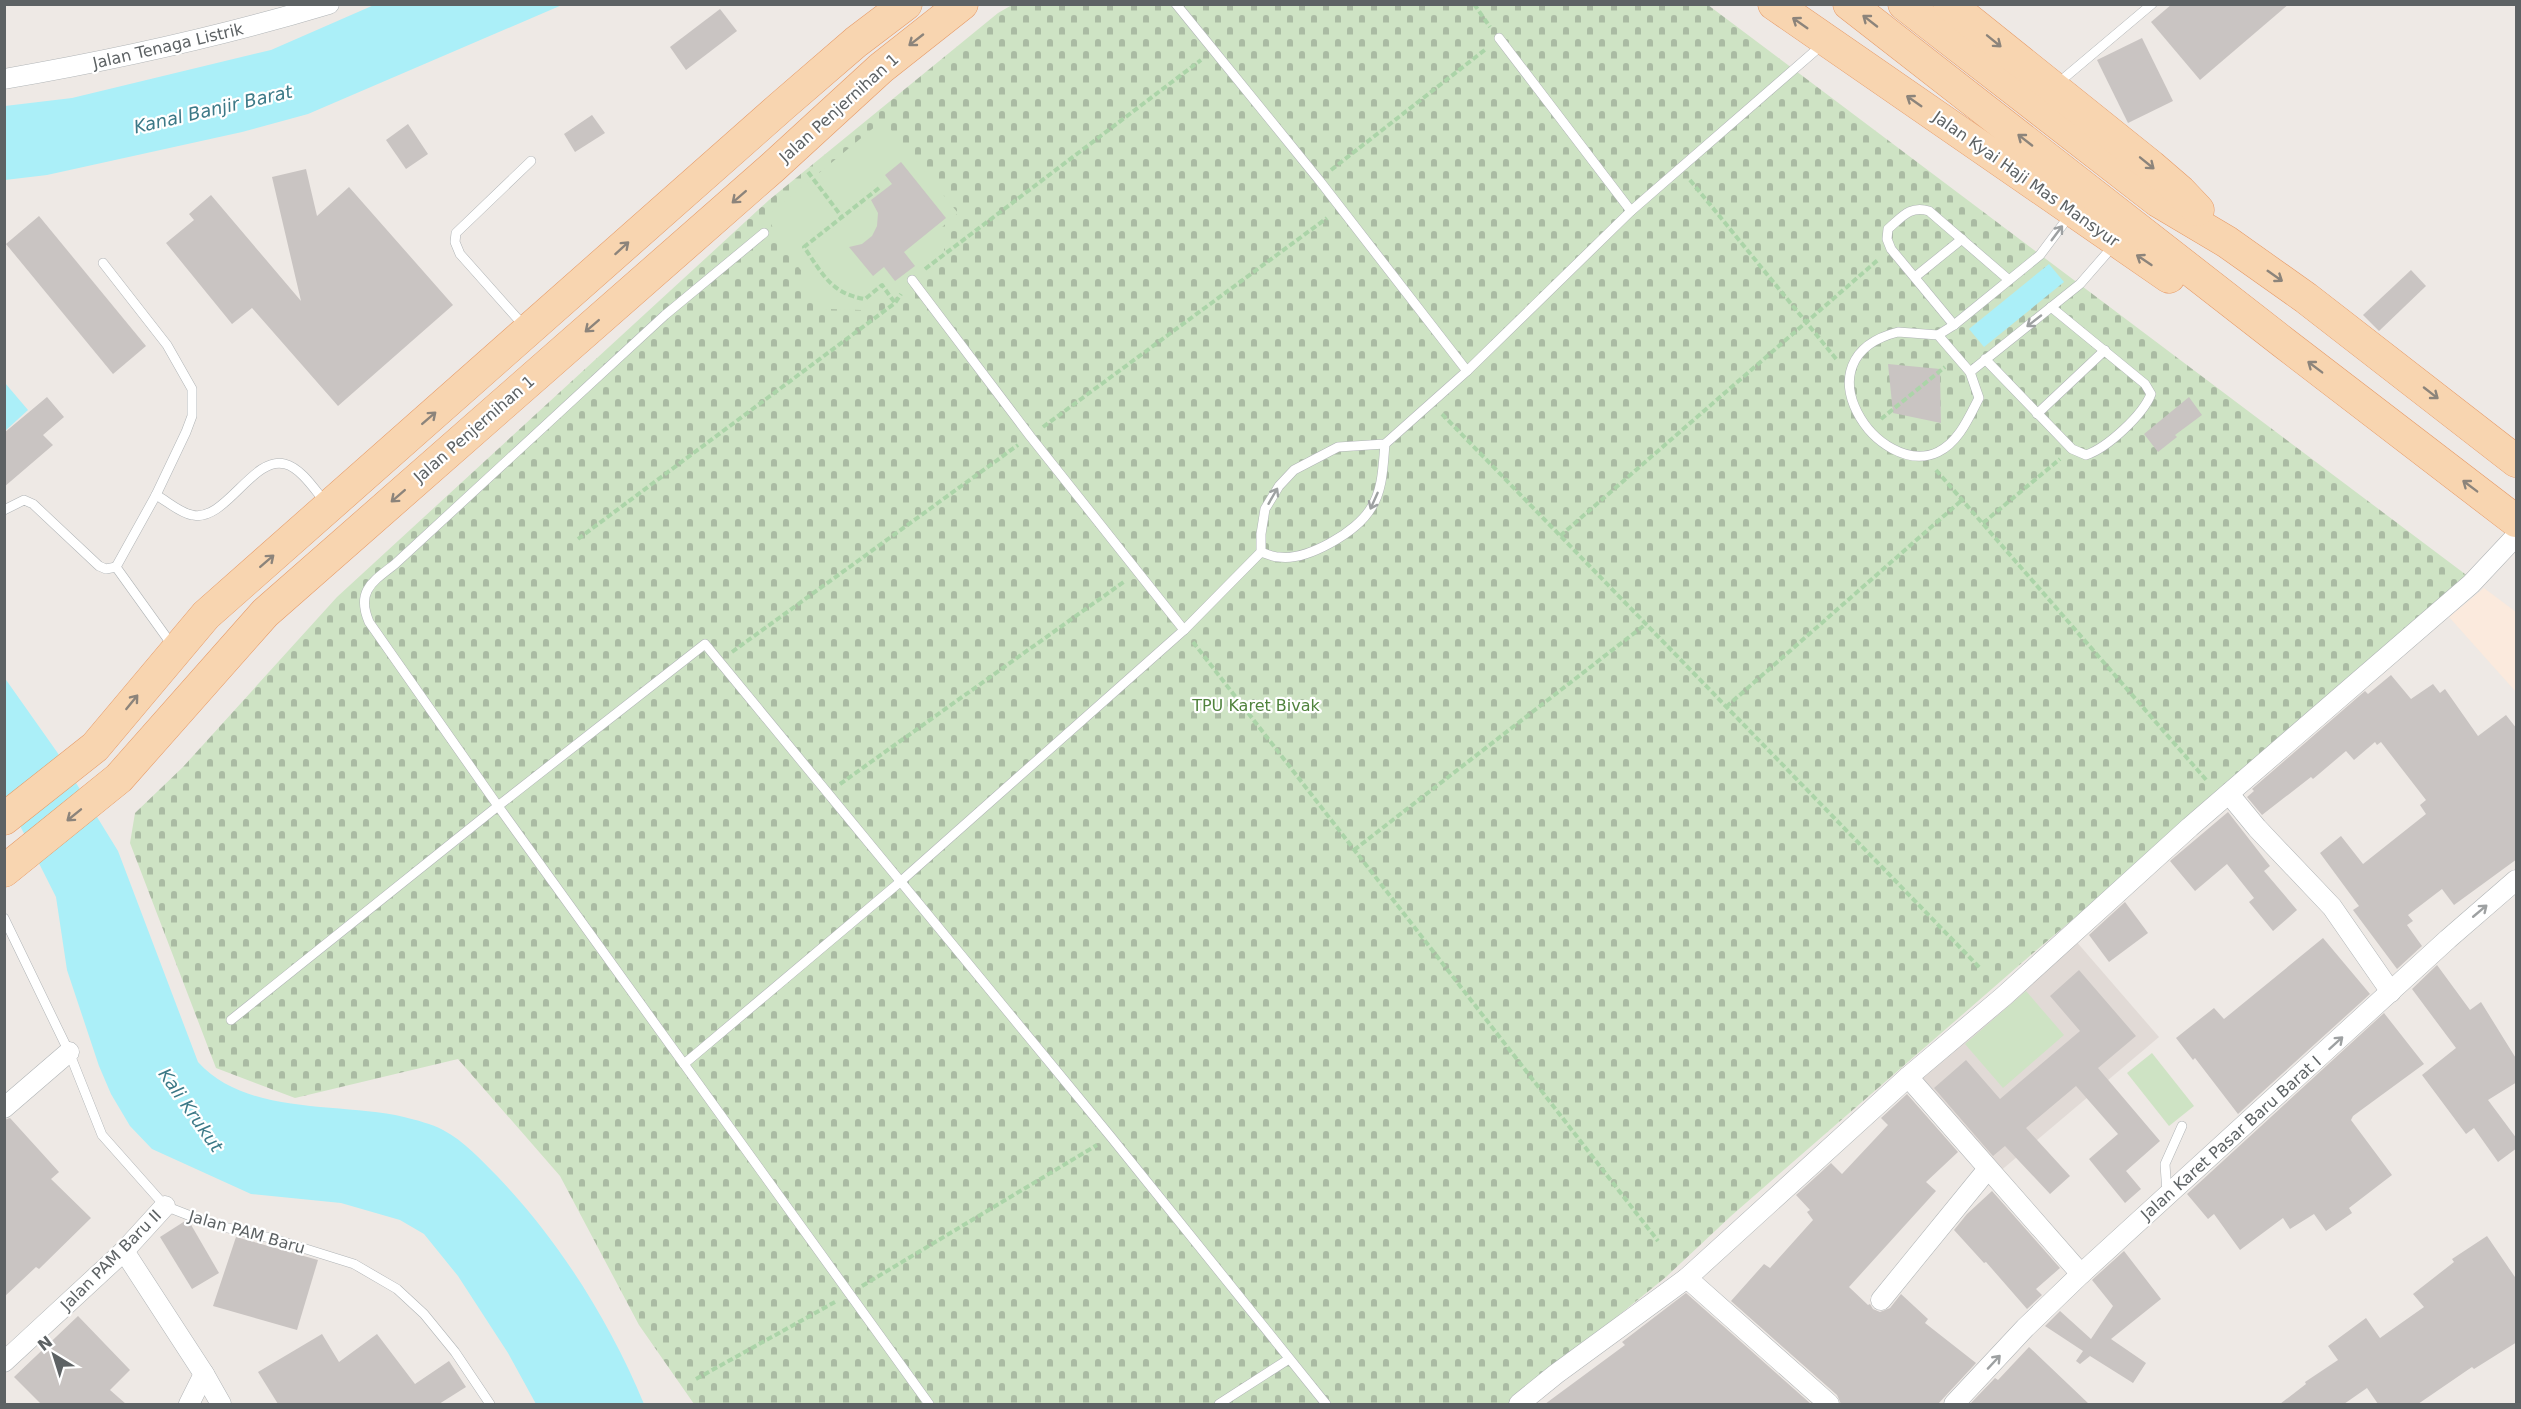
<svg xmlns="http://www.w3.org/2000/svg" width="2521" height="1409" font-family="'DejaVu Sans',sans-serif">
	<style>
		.commercial { fill: #fbeadd }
		.education { fill: #e1dad6 }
		.cemetery { fill: url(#cemetery-stones) }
		.park { fill: #cee3c4 }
		.water { fill: #abeff8 }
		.building { fill: #c9c4c2 }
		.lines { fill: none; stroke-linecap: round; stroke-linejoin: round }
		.lane-casing { stroke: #b0b4b6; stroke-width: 10 }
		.street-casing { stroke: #b0b4b6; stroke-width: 21 }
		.primary-casing { stroke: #e69966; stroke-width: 33 }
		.path { stroke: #abd4a8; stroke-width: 4; stroke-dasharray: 6 3; stroke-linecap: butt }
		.lane { stroke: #fff; stroke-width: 9 }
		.street { stroke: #fff; stroke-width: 20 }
		.primary { stroke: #f8d5b0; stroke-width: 32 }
		.oneway { stroke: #8c847b }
		.oneway2 { stroke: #9ea1a2 }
		.labels { text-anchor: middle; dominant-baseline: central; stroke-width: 4.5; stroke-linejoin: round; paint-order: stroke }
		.street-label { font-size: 16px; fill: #5d6264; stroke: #fff }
		.park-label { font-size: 16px; fill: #50833d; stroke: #fff }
		.water-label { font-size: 18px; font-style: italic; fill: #3c7987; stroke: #fff }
	</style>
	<defs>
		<pattern id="cemetery-stones" width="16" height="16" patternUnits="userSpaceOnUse" patternTransform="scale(1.5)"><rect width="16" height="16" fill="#cee3c4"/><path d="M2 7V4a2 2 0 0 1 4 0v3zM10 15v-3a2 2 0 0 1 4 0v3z" fill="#aabba3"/></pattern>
	</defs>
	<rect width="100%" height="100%" fill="#eee9e5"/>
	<!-- commercial -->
	<path class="commercial" d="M2484,588L2516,612V692L2449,617Z"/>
	<!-- education -->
	<path class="education" d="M2075,940L2159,1037L1998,1173L1915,1076Z"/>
	<!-- cemetery -->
	<path class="cemetery" d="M1012,5H1708L2469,577L2271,752L2039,948L1731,1216L1666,1277L1509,1404H694L639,1325L560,1176L458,1059L295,1098L216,1068L130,843L135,813L183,767L337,597L769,200L998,13Z"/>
	<!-- park -->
	<g class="park">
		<path d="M883,120L958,213L941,228L952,242L944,249V262L887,304L881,296L861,310L824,309L799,280L805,275L784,250L767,216Z"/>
		<path d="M2026,991L2064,1035L2003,1088L1965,1044Z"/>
		<path d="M2152,1053L2194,1106L2169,1126L2127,1073Z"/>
	</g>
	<!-- water -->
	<g class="water">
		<path d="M374,5H562L308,114L242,132L47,175L5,180V106L72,98L271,50Z"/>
		<path d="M2049,264L2064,282L1984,347L1969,329Z"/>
		<path d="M5,383L28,410L5,431H4Z"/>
		<path d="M4,677L57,752L118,851L198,1062C247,1116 338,1102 404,1117C416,1120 432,1124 443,1130C464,1141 481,1160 498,1177C560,1242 610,1322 644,1404H536L508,1353L458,1276L424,1234L400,1220L341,1203L251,1194L152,1149L130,1126L111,1094L99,1066L67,970L56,897L5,796Z"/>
	</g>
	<!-- building -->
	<g class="building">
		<path d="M2172,4H2289L2200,80L2151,22Z"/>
		<path d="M720,9L737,31L686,70L670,47Z"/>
		<path d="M2142,38L2173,101L2128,123L2097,60Z"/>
		<path d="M592,115L605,133L575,152L564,134Z"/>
		<path d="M408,124L428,154L406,169L386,140Z"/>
		<path d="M901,162L946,218L904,252L915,266L895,281L884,267L873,276L849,247L862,244L872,236L877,226L878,213L871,200L892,184L885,175Z"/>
		<path d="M306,169L317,216L349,187L453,305L338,406L252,308L232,324L166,243L194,220L189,214L211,195L301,301L272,177Z"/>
		<path d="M39,216L146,346L113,374L6,244Z"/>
		<path d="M2411,270L2426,286L2379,331L2363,315Z"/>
		<path d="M1888,364L1940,369L1941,423L1893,413Z"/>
		<path d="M47,397L64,417L43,435L53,445L4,487V433Z"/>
		<path d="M2189,397L2202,415L2175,435L2177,437L2158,452L2144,434Z"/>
		<path d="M2391,675L2411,699L2433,684L2440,693L2445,689L2478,736L2506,715L2517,729V859L2454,905L2442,889L2408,915L2413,921L2407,925L2422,946L2397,969L2353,910L2359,906L2320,853L2341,836L2363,864L2426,814L2420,805L2426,800L2381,742L2377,745L2375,742L2354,760L2346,751L2313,779L2311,777L2262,815L2247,797L2254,791L2252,789L2365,691L2368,694Z"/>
		<path d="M2228,812L2270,866L2264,871L2297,910L2273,931L2249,902L2254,898L2227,864L2195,891L2170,861Z"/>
		<path d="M2125,902L2148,933L2109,962L2089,935Z"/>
		<path d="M2323,938L2370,994L2238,1114L2195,1058L2193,1060L2176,1038L2214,1008L2224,1019Z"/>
		<path d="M2437,965L2470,1010L2481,1002L2517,1060V1082L2488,1100L2517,1139V1148L2498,1162L2474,1128L2466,1134L2422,1075L2456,1048L2412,989Z"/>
		<path d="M2079,970L2136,1036L2098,1068L2160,1141L2126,1171L2141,1189L2125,1203L2089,1159L2118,1134L2076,1086L2026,1128L2070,1176L2050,1194L2005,1146L1993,1156L1934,1088L1966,1060L2000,1099L2080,1031L2050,996Z"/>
		<path d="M2384,1013L2424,1064L2353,1116L2351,1120L2392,1175L2349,1208L2352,1213L2326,1231L2314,1214L2290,1229L2283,1218L2240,1250L2214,1214L2208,1219L2187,1194Z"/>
		<path d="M1907,1094L1958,1152L1926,1182L1936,1191L1849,1287L1868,1305L1870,1304L1873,1309L1880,1312L1890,1308L1901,1294L1928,1319L1925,1323L1976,1363L1938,1404H1841L1837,1395L1731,1301L1764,1264L1770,1268L1813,1220L1807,1212L1810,1210L1796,1195L1831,1163L1842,1174L1888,1125L1881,1118Z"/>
		<path d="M10,1118L59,1172L51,1179L91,1218L39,1269L36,1267L4,1297V1120Z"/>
		<path d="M1992,1191L2060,1268L2036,1289L2042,1295L2027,1309L1986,1262L1984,1263L1954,1230L1967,1214Z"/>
		<path d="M185,1221L190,1223L219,1273L192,1289L160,1237Z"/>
		<path d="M2487,1236L2517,1280V1342L2474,1369L2472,1367L2418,1404H2378L2367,1388L2344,1404H2280L2306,1384L2305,1382L2338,1360L2328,1346L2366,1318L2380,1338L2424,1307L2413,1294L2454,1262L2452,1259Z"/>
		<path d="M236,1237L318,1260L297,1330L213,1306Z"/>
		<path d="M2124,1251L2161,1299L2111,1339L2146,1363L2133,1383L2090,1356L2080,1364L2076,1361L2083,1351L2045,1326L2060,1311L2091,1339L2113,1306L2092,1280Z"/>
		<path d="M1686,1293L1811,1404H1545L1625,1345L1622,1342Z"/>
		<path d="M78,1316L130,1370L110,1390L126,1404H41L14,1377Z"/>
		<path d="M322,1334L339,1362L377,1334L415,1384L449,1361L466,1387L439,1404H278L258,1372Z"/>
		<path d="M2029,1347L2089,1404H1973L1971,1403L1995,1378L1998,1380Z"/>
	</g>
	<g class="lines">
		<defs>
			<g id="lane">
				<path d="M1176,4L1319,180L1467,371"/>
				<path d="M1499,38L1631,211"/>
				<path d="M2057,84L2152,4"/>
				<path d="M764,233L665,315L395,564C372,582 356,591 369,622L498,806L929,1404"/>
				<path d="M103,263L167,345L192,389V416L186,432L156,495L116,567L172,645"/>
				<path d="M1915,277L1962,239"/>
				<path d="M912,280L1030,436L1184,630"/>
				<path d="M1954,325L1891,249L1887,239L1888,229C1902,217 1910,205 1929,211L2009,280"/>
				<path d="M525,327L460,254L455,242L456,233L531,161"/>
				<path d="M1898,332L1938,335L1970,372L1979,398C1969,417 1959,442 1938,452C1879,480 1795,358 1898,332Z"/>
				<path d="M1938,335L1954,325L2040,255L2070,215"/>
				<path d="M1985,359L2072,449L2086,455C2107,448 2143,415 2151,394L2145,384L2051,307"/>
				<path d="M1970,372L2080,284L2114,245"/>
				<path d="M2037,414L2105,350"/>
				<path d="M156,495C167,501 180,513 192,515C225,523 253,455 285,464C301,468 315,490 325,502"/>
				<path d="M4,510L24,500L33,504L99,566L106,569L116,567"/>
				<path d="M1261,552C1267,554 1273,557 1279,557C1307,561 1357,532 1371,508C1383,490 1383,465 1385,444"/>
				<path d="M4,918L69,1052L102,1135L165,1206L211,1224L274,1239L354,1264L397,1289L424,1314L455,1352L490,1404"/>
				<path d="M231,1020L498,806L705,644L1111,1137L1326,1404"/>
				<path d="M684,1064L900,882L1184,630L1261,552V534L1265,509L1279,486L1294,470L1338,447L1385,444L1467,371L1631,211L1823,44"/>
				<path d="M2167,1194L2165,1164L2182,1126"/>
				<path d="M1219,1404L1289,1359"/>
			</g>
			<g id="street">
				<path d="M4,79C114,60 223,36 329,4"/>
				<path d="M2229,794L2257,828L2332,907L2391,992"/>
				<path d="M1908,1077L2081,1274"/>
				<path d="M4,1108L69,1052"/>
				<path d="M124,1251L204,1374L221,1404"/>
				<path d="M1687,1278L1829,1404"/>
				<path d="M1881,1300L1987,1170"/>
				<path d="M4,1362L124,1251L165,1206"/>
				<path d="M189,1404L204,1374"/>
				<path d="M1519,1404L1556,1374L1687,1278L1908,1077L2004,996L2190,827L2471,584L2516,536"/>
				<path d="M1954,1404L2025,1328L2081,1274L2448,939L2516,880"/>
			</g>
			<g id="primary">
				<path d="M1774,4L2169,277"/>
				<path d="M1849,4L2284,343L2516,521"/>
				<path d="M1904,4L2158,201L2227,242L2306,298L2516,461"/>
				<path d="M1949,4L2151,166L2180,191L2198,210"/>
				<path d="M4,819L95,747L206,615L783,105L856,42L906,4"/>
				<path d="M4,871L119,778L265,613L773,167L881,68L962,4"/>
			</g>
		</defs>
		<!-- lane casing -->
		<use href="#lane" class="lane-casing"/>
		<!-- street casing -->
		<use href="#street" class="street-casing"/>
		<!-- primary casing -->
		<use href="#primary" class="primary-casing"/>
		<!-- path -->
		<g class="path">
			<path d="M1474,4L1490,27"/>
			<path d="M1331,170L1486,49"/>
			<path d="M808,172L842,217"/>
			<path d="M1690,180L1837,360"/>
			<path d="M879,188L804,247C822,273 831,294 865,299L882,285L895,303"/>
			<path d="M925,269L1201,60"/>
			<path d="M1442,414L1980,968"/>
			<path d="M1881,419L1945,367"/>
			<path d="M1043,427L1327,218"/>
			<path d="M1936,470L2208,782"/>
			<path d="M1983,523L2060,459"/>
			<path d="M1560,536L1879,259"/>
			<path d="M578,539L895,303L901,294"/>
			<path d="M1193,642L1658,1241"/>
			<path d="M732,652L1018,445"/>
			<path d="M1726,707L1962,500"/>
			<path d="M840,784L1125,581"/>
			<path d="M1354,850L1646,624"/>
			<path d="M862,1286L1097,1145"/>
			<path d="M696,1379L835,1302"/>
		</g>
		<!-- lane -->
		<use href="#lane" class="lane"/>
		<!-- street -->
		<use href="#street" class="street"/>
		<!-- primary -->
		<use href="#primary" class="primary"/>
	</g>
	<!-- one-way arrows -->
	<defs><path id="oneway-shaft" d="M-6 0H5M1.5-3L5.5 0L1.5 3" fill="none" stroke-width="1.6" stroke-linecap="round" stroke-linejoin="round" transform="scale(1.5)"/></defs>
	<g class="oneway">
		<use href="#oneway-shaft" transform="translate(1870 21) rotate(-142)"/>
		<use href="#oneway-shaft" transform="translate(1800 23) rotate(-145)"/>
		<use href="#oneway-shaft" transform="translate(916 40) rotate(142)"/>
		<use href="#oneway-shaft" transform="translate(1994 41) rotate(39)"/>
		<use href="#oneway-shaft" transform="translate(1914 101) rotate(-145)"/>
		<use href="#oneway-shaft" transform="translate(2025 140) rotate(-142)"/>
		<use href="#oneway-shaft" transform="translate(2147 163) rotate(39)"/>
		<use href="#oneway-shaft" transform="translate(739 197) rotate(139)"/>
		<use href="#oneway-shaft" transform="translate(622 248) rotate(-42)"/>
		<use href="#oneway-shaft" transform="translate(2144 260) rotate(-146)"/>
		<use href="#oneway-shaft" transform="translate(2275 276) rotate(35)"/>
		<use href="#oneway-shaft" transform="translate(592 326) rotate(139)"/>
		<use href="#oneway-shaft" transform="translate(2315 367) rotate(-143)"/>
		<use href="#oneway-shaft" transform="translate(2431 393) rotate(38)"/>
		<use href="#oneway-shaft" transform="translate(429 418) rotate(-41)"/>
		<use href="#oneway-shaft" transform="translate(2470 486) rotate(-143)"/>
		<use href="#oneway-shaft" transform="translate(398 496) rotate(139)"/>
		<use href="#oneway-shaft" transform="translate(267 561) rotate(-41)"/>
		<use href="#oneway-shaft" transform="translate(132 702) rotate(-51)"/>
		<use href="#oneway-shaft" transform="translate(74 815) rotate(141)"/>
	</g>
	<g class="oneway2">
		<use href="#oneway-shaft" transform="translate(2057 233) rotate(-53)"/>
		<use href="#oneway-shaft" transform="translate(2034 321) rotate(142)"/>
		<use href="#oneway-shaft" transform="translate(1273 496) rotate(-60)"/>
		<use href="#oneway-shaft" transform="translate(1374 501) rotate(114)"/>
		<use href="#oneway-shaft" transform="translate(2480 911) rotate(-40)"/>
		<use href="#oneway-shaft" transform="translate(2336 1043) rotate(-42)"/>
		<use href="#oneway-shaft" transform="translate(1994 1362) rotate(-47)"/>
	</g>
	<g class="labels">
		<!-- street labels -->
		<g class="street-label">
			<text transform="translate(168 46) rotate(-13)">Jalan Tenaga Listrik</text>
			<text transform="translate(839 108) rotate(-42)">Jalan Penjernihan 1</text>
			<text transform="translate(2026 179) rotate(35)">Jalan Kyai Haji Mas Mansyur</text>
			<text transform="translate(474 429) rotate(-41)">Jalan Penjernihan 1</text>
			<text transform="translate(2231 1138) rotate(-42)">Jalan Karet Pasar Baru Barat I</text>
			<text transform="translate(247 1232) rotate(16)">Jalan PAM Baru</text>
			<text transform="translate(111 1260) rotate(-45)">Jalan PAM Baru II</text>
		</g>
		<!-- park labels -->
		<g class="park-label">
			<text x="1256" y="705">TPU Karet Bivak</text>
		</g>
		<!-- water labels -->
		<g class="water-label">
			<text transform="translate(213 109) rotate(-13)">Kanal Banjir Barat</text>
			<text transform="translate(191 1110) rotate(55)">Kali Krukut</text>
		</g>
	</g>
	<!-- border -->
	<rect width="2521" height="1409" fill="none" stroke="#5d6264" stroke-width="12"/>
	<!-- north arrow -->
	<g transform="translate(54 1355) rotate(322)" stroke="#ffffff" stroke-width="4.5" paint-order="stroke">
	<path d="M0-4.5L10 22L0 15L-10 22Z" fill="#5d6264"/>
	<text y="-9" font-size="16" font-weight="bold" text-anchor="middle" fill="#5d6264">N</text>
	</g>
</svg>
